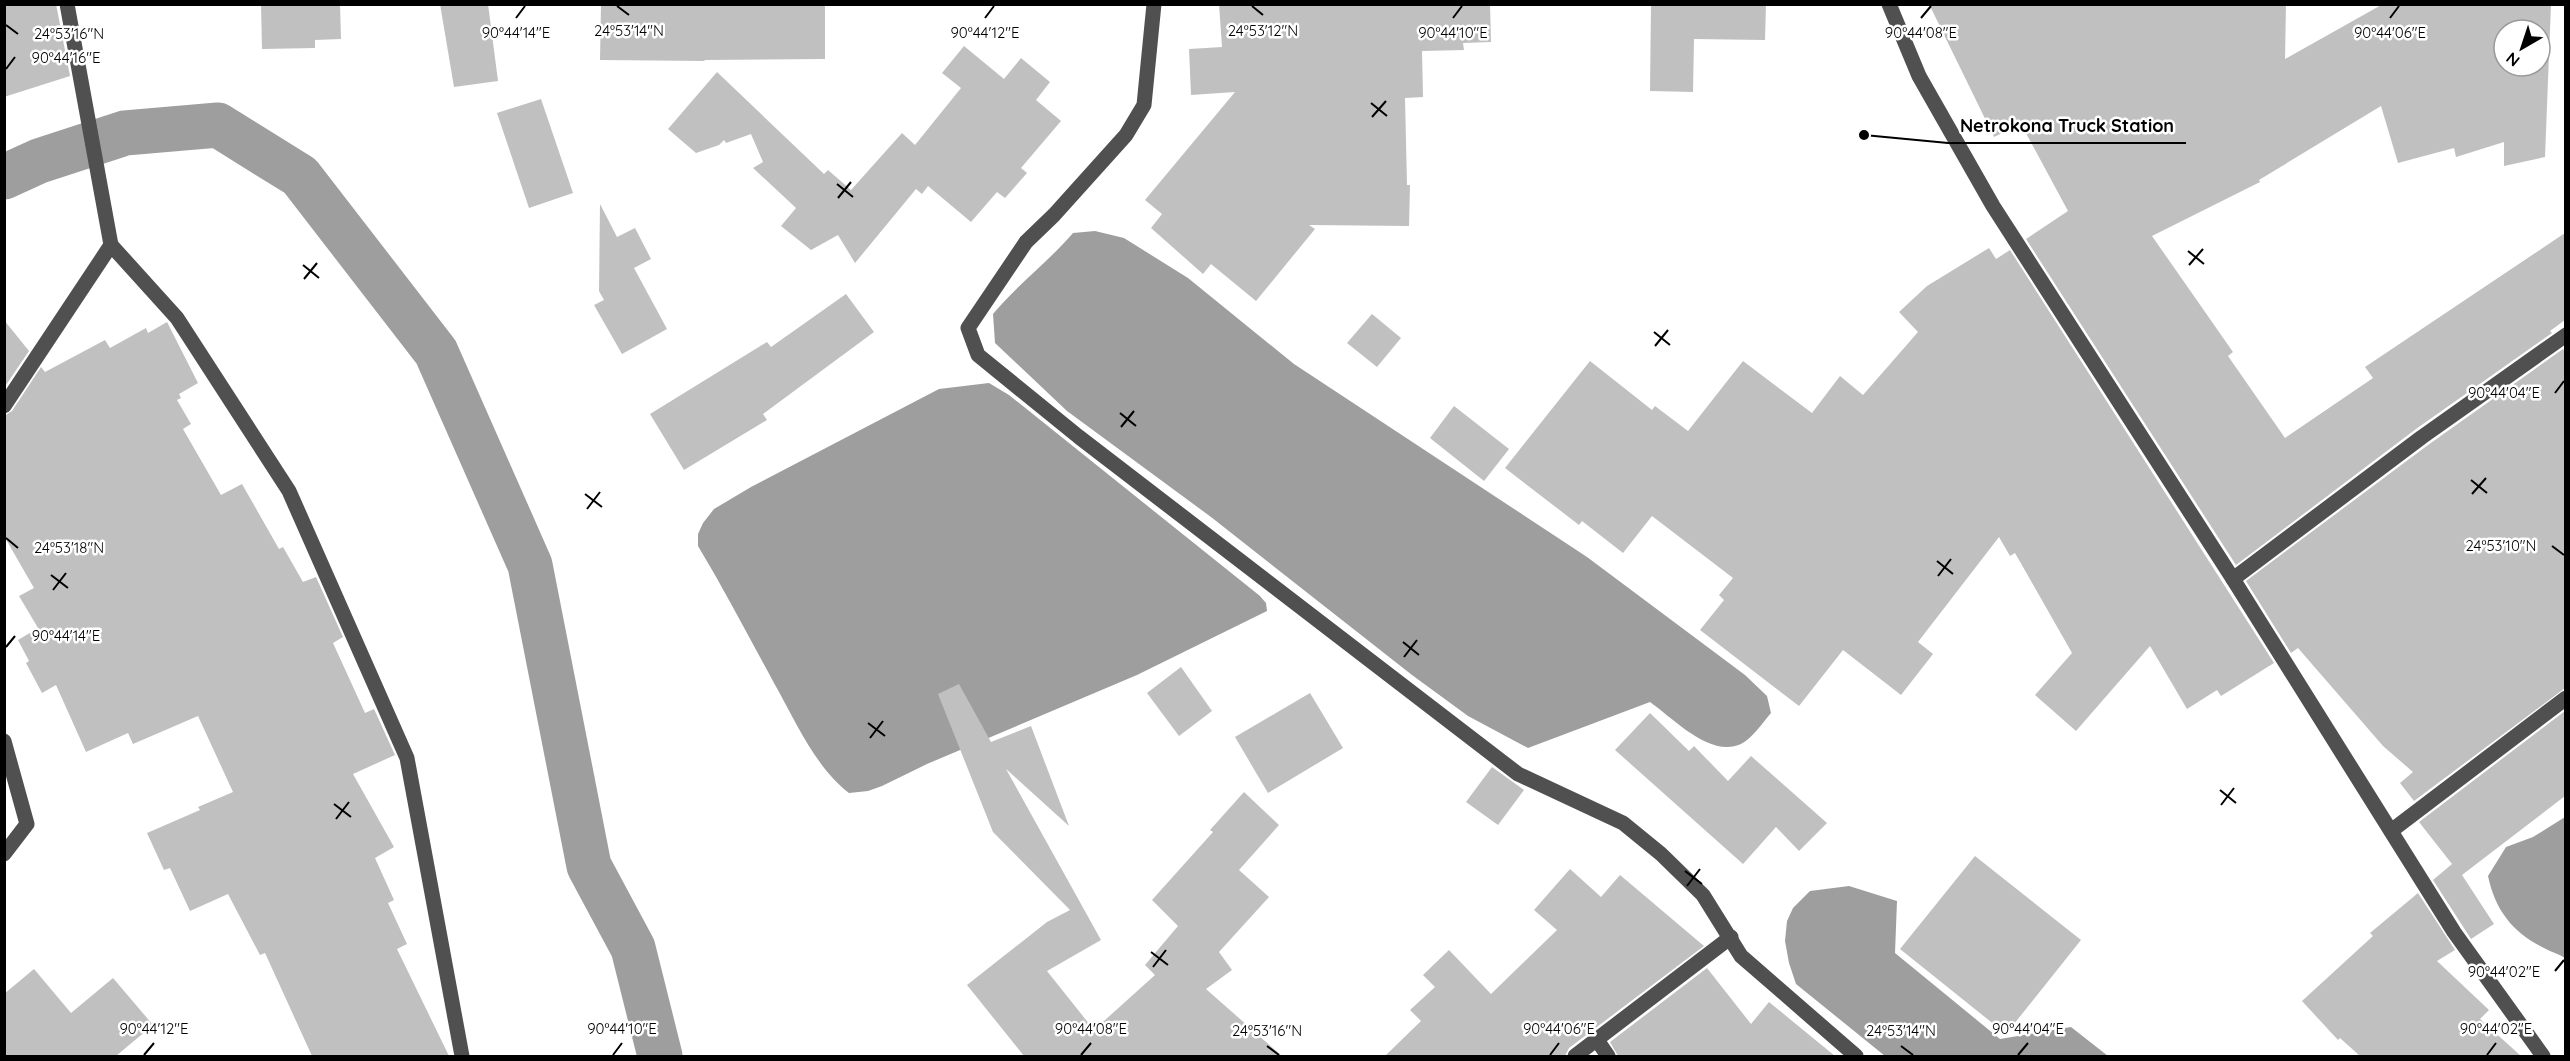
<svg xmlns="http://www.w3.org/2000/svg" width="2570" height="1061" font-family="Quicksand,sans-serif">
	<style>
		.water { fill: #9e9e9e }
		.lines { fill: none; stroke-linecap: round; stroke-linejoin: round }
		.canal { stroke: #9e9e9e; stroke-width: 45 }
		.building { fill: #c0c0c0; fill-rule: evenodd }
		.minor { stroke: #505050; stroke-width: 15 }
		.ticks { fill: none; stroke: #000; stroke-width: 2 }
		.ticks-label { font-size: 15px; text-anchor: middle; fill: #000; stroke: #fff; stroke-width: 5; stroke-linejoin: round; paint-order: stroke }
		.leader { fill: none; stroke: #000; stroke-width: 2 }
		.callout-dot { fill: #000; stroke: #fff; stroke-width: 2 }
		.callout-label { font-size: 18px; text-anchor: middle; font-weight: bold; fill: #000; stroke: #fff; stroke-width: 5; stroke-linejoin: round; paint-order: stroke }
	</style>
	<rect width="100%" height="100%" fill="#fff"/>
	<!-- water -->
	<g class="water">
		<path d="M1095,231L1124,238L1188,278L1294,364L1587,557L1745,675L1767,696L1771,713C1763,722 1752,739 1741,744C1710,758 1674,719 1650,702L1528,748L1468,716L1412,675L1211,517L1067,411L995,343L993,314C1017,285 1048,262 1073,233Z"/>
		<path d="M989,383L1009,395L1260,596L1266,603L1267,611L1137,675L927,764L882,786L868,791L849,793C815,767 795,720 774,683C749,637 725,591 698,546V534L703,523L714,509L751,487L939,389Z"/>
		<path d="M2565,817V958C2559,954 2551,952 2544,948C2513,933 2495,910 2488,876L2506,847L2533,837Z"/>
		<path d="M1849,886L1897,901L1895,953L2000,1039L2071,1027L2108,1056H1885L1796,984L1789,963L1785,941L1787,921L1793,908L1810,891Z"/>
	</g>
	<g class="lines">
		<!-- canal -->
		<path class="canal" d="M4,177L39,161L125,133L218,125L300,176L436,352L530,565L589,866L633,948L660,1056"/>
	</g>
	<!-- building -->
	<g class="building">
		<path d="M4,4H56L70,76L4,97Z"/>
		<path d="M261,4H340L341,39L315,40V48L262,49Z"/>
		<path d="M440,4H488L498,81L454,87Z"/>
		<path d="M601,4H825V59L704,60L705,61L600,60Z"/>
		<path d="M1219,4H1490L1491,42L1463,43L1464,50L1422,51L1423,97L1405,98L1407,185H1410L1409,226L1309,225L1315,229L1256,301L1211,264L1203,274L1151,228L1162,214L1145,200L1235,92L1191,95L1189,49L1222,47Z"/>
		<path d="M1651,4H1766L1765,40L1694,39L1693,92L1650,91Z"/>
		<path d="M1929,4H2286L2285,59L2383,4H2551L2545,157L2504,166V142L2456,157L2454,148L2398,163L2381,106L2259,180L2260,182L2152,236L2233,352L2228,356L2285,438L2373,378L2365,367L2565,233V320L2550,331L2552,333L2416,429L2236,565L2026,239L2068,211L2021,124L1994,137ZM2504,30H2540V66H2504Z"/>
		<path d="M964,46L1004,79L1021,58L1050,82L1036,100L1061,121L1021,168L1027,173L1005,198L997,192L971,222L928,186L922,194L916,189L855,263L838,235L811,250L781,226L796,208L753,168L763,162L751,134L726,143L724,140L719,145L696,153L668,129L717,72L824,174L828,170L851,190L902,133L915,145L961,88L942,73Z"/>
		<path d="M541,99L573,193L529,208L497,113Z"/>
		<path d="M600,204L617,237L635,228L651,259L634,268L667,329L622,354L594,305L604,300L599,291Z"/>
		<path d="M1989,248L1996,259L2010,250L2274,663L2221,696L2217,690L2187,709L2150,646L2076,731L2035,695L2072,653L2015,553L2010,556L1999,537L1918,642L1933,654L1901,695L1843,650L1799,706L1700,630L1724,600L1719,595L1733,578L1652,516L1623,553L1582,521L1579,525L1505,468L1590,361L1652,410L1655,406L1688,431L1743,361L1812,413L1840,376L1863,395L1918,332L1899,312L1927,286Z"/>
		<path d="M846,294L874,332L763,414L767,420L684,470L650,414L767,342L771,347Z"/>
		<path d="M1372,314L1401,338L1377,367L1347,343Z"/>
		<path d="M4,320L29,351L4,388Z"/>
		<path d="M167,322L198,383L179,394L181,398L177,400L191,424L183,429L221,495L242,484L279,549L283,547L303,582L316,577L343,637L333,643L365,713L374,709L395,755L353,774L394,847L375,858L394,900L388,903L407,944L397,949L449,1056H312L265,953L260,955L228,894L190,911L170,868L164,870L147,833L200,810L198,807L233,792L198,716L133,744L128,733L86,752L56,685L42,693L26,663L29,661L18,640L38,628L19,596L34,588L4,536V416L12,411L41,367L45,372L105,340L110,348L146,328L148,333Z"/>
		<path d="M2563,349L2565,352V688L2414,801L2400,783L2413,772L2383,746L2298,648L2291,653L2246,581L2428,445Z"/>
		<path d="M1454,406L1509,449L1484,481L1430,438Z"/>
		<path d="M1181,667L1212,711L1179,736L1147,693Z"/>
		<path d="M959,684L991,742L1031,726L1069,826L1006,769L1101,940L1047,971L1094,1030L1155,975L1145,965L1178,926L1152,900L1213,832L1210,830L1244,792L1279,825L1239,870L1269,897L1219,952L1232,970L1206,989L1282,1056H1024L967,985L1047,922L1070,910L993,832L938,694Z"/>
		<path d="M1310,693L1343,748L1268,793L1235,737Z"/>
		<path d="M2565,711V796L2462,875L2494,924L2471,939L2433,880L2452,864L2419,822Z"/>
		<path d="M1650,713L1689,751L1694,746L1728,781L1751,756L1827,823L1799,851L1776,827L1743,864L1615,750Z"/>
		<path d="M1492,767L1524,790L1498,825L1466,802Z"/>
		<path d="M1975,856L2081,940L2006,1034L1900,949Z"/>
		<path d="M1570,869L1601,897L1620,875L1704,946L1569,1048L1565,1056H1385L1421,1021L1410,1010L1435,987L1423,975L1449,950L1491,994L1557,930L1534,910Z"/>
		<path d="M2418,893L2455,950L2437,961L2489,1010L2480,1019L2521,1056H2360L2340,1038L2338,1040L2302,1001L2373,936L2370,933Z"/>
		<path d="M1707,968L1751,1024L1769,1002L1835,1056H1618L1610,1042Z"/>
		<path d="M34,969L71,1013L113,978L153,1025L116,1056H4V994Z"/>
	</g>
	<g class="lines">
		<!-- minor -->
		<g class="minor">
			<path d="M67,4L111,245L177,318L289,491L407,758L462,1056"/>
			<path d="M1154,4L1144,105L1126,135L1054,215L1026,242L968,328L978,355L1079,437L1518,774L1623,823L1661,854L1703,895L1741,956L1856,1056"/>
			<path d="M1889,4L1919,76L1993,206L2233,579L2454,932L2543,1056"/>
			<path d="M4,406L111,245"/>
			<path d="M2233,579L2422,437L2566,335"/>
			<path d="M4,741L27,824L4,854"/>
			<path d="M2391,831L2566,698"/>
			<path d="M1597,1040L1608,1056"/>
			<path d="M1575,1056L1731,937"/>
		</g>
	</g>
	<!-- ticks -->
	<path class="ticks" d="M617,6L629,15M1252,6L1263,15M516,18L525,6M985,18L994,6M1453,18L1462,6M1921,18L1931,6M2390,18L2399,6M6,25L18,34M6,69L15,57M1371,103L1387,116M1372,117L1386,101M837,184L853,197M838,198L851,182M2188,251L2204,264M303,265L319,278M2189,265L2203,249M304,279L317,263M1654,332L1670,345M1655,346L1668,330M2555,393L2564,381M1120,413L1136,426M1121,427L1134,411M2471,480L2487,493M585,494L602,507M2472,494L2486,478M587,509L600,492M6,538L18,548M2552,546L2564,555M1937,561L1953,574M51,575L68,588M1938,576L1951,559M53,590L66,573M1403,642L1419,655M6,647L15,636M1404,657L1417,640M868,723L885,736M870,738L883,721M2220,790L2236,803M334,804L351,817M2221,805L2234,788M336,819L349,802M1685,871L1702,884M1687,886L1700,869M1151,952L1168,965M1153,967L1166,950M2555,971L2564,960M1267,1046L1279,1055M1901,1046L1913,1055M144,1055L154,1043M613,1055L622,1043M1081,1055L1091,1043M1550,1055L1559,1043M2018,1055L2028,1043M2487,1055L2496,1043"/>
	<g class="ticks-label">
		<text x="629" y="36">24°53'14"N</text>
		<text x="1263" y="36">24°53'12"N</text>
		<text x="516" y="38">90°44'14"E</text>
		<text x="985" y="38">90°44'12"E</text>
		<text x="1453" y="38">90°44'10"E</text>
		<text x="1921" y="38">90°44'08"E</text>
		<text x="2390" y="38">90°44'06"E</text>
		<text x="69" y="39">24°53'16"N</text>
		<text x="66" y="63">90°44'16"E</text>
		<text x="2504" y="398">90°44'04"E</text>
		<text x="2501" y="551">24°53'10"N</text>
		<text x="69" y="553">24°53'18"N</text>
		<text x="66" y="641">90°44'14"E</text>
		<text x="2504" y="977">90°44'02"E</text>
		<text x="154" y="1034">90°44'12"E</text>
		<text x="622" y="1034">90°44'10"E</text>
		<text x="1091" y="1034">90°44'08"E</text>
		<text x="1559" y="1034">90°44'06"E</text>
		<text x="2028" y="1034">90°44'04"E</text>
		<text x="2496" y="1034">90°44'02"E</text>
		<text x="1267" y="1036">24°53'16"N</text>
		<text x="1901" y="1036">24°53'14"N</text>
	</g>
	<!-- callouts -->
	<path class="leader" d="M1864 135L1948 143H2186"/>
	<circle class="callout-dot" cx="1864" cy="135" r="6"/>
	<g class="callout-label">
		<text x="2067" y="132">Netrokona Truck Station</text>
	</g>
	<!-- border -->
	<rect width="2570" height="1061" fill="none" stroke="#000000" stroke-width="12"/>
	<!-- north arrow -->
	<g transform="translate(2522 48) rotate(219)"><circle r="28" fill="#ffffff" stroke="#999999" stroke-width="1.5"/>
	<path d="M0-4.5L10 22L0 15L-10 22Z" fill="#000000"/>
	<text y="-9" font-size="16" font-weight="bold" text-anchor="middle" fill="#000000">N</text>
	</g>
</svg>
